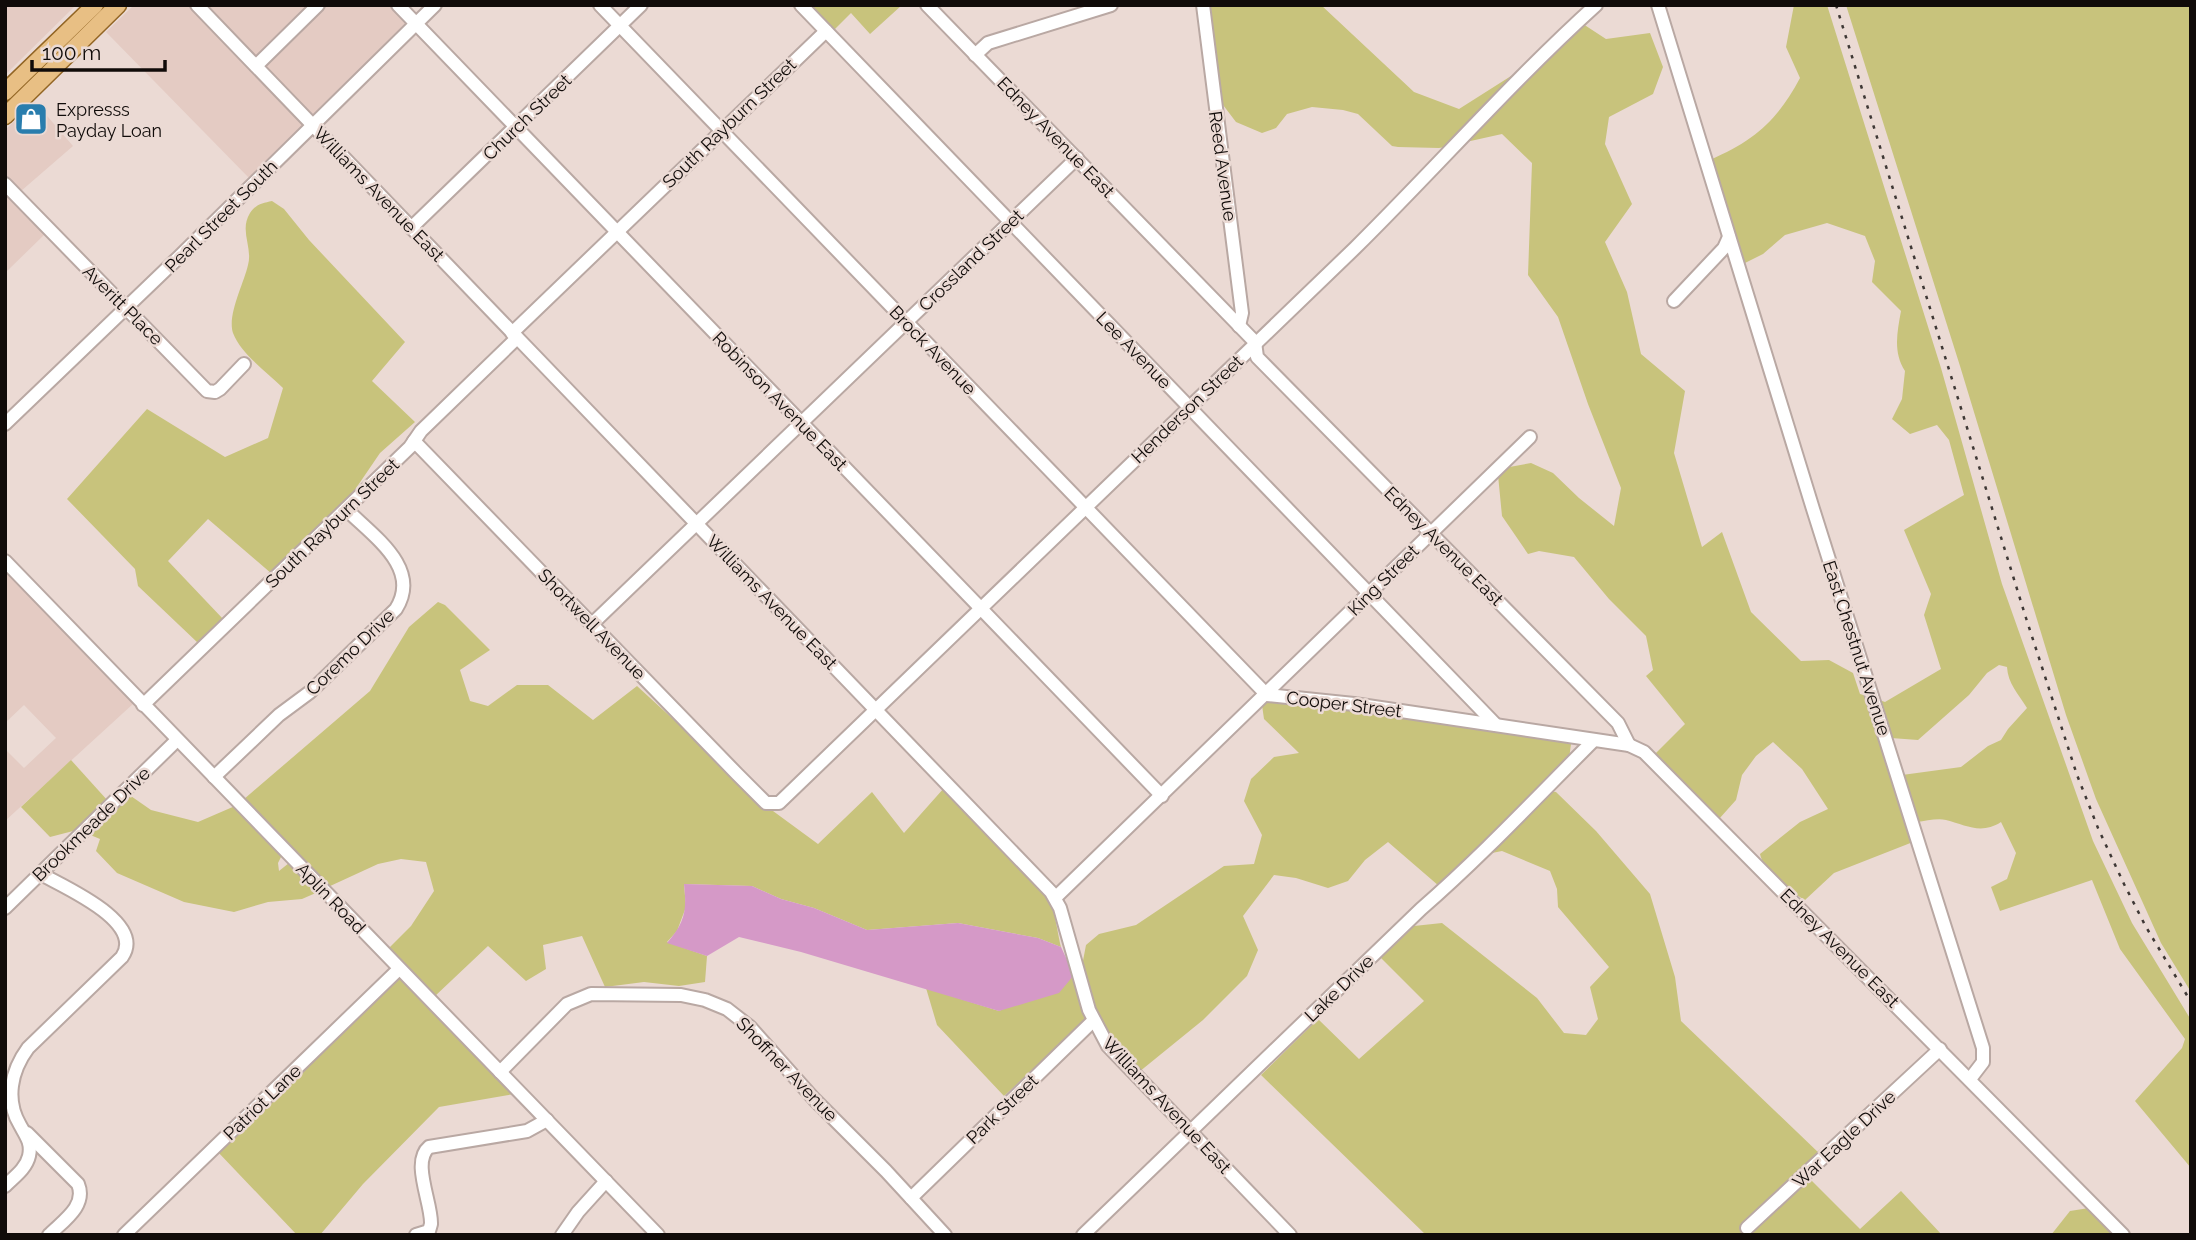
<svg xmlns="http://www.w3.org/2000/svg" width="2196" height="1240" font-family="Raleway,sans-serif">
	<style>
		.built { fill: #e4cbc3 }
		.green { fill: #c8c37c }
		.water { fill: #d599c7 }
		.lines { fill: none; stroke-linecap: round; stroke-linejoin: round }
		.minor-casing { stroke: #b9a8a3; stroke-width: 16 }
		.major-casing { stroke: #926524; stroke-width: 19 }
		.minor { stroke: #fff; stroke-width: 12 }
		.major { stroke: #e8bf84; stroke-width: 16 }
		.rail { stroke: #3f3835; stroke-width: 2.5; stroke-dasharray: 3.5 7; stroke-linecap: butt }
		.labels { text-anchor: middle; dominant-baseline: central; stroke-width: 5; stroke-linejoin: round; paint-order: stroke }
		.poi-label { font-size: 18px; fill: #100b09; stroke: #ebdad4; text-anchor: start }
		.street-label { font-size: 18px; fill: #100b09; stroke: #ebdad4 }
	</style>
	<rect width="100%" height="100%" fill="#ebdad4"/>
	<!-- built -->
	<g class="built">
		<path d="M5,5H76L5,75Z"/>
		<path d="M134,5H190L305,126L251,180L106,32Z"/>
		<path d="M204,5H312L256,59Z"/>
		<path d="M324,5H391L408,23L313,118L262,66Z"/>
		<path d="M35,102L73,146L21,191L53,226L5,177V130Z"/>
		<path d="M5,191L46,233L5,273Z"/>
		<path d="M5,568L134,703L5,821V749L24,768L56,738L24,705L5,723Z"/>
	</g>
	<!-- green -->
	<g class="green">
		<path d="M808,5H902L870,34L851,13L833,31Z"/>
		<path d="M1208,5H1321L1414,92L1459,109L1530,64L1451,146L1439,148L1398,147L1392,146L1358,114L1343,110L1312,107L1287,114L1276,128L1262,133L1236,122L1220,101Z"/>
		<path d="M1794,5H1827L1941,368L2002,584L2093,841L2132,923L2191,1020V1168L2135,1101L2182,1048L2185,1039L2120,949L2092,880L2000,911L1991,887L2007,879L2016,853L2001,822C1981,835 1966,825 1946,820C1937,818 1926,821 1917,822L1902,775L1961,767L1988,746L2001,740L2008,729L2027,708C2018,693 2008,684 2007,667L1999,665L1987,673L1969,695L1918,740L1891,738L1879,700L1885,702L1941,669L1924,615L1931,594L1904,530L1964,495L1949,440L1937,425L1910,434L1892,419L1902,399L1905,371C1893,352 1897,333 1901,311L1872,282L1875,261L1865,236L1827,223L1785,235L1763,254L1743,264L1710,160C1755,140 1777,121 1800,78L1786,47Z"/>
		<path d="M1846,5H2191V992L2161,943L2096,799L2066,715L1960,366Z"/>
		<path d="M1583,24L1606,39L1650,33L1663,67L1653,94L1609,117L1605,144L1632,204L1605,242L1627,292L1641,354L1685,391L1674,453L1702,547L1722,532L1751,612L1801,661L1829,660L1853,673L1860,694L1867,696L1913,842L1834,873L1805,900C1791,893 1763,870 1760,854L1800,822L1828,809L1802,769L1773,742L1756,756L1742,775L1736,800L1719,819L1655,754L1685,724L1646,676L1653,670L1646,636L1609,599L1574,557L1539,551L1528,554L1502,516L1498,475L1504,468L1531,463L1553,473L1579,498L1614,526L1621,488L1588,404L1558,317L1528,275L1532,163L1502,134L1466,142Z"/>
		<path d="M272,201L284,209L309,240L405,342L372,381L415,422L380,453L350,497L272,574L208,519L168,561L224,620L198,643L138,586L135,569L67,499L147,409L225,457L268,438L283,388C267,372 241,354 233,333C227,315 244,283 248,265C253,247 239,231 250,213C256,204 263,203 272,201Z"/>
		<path d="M438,602L445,605L490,650L460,670L470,701L488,706L517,685H548L593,720L637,686L710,753L766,810L773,811L818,844L872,792L904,833L944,788L1049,898C1054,906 1058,935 1061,947L1038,938L958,923L867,930L814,908L781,899L752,886L684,884L686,907L677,931L667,942L707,956L705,982L679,986L644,982L605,987L582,936L543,945L546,969L526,981L488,946L434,997L388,949L411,926L434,891L426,862L401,859L378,864L328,887L243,800L370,691L409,627Z"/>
		<path d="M1268,700C1370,710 1472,724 1571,744L1569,759L1474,856L1439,886L1388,842L1365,860L1348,881L1328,888L1296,878L1274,875L1243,916L1258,950L1247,976L1203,1020L1139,1072L1112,1043L1097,1018L1082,966L1086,945L1099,934L1136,925L1224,866L1254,864L1262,835L1244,801L1251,779L1274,757L1299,753L1264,719L1262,705Z"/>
		<path d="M71,760L108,801L77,830L50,837L21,807Z"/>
		<path d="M1548,791L1556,792L1596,831L1650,894L1675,977L1681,1021L1821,1155L1741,1228L1746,1234L1809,1178L1860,1229L1901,1191L1942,1235H1426L1261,1075L1318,1019L1359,1059L1424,1001L1381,958L1414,926L1442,923L1537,998L1564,1033L1586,1035L1598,1019L1590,987L1609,967L1558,907L1557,889L1550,871L1502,851L1487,854Z"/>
		<path d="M128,794L151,810L198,822L235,806L282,855L278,863L279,871L289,863L318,892L302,899L268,902L234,912L184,902L117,873L96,851L100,839L88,834Z"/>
		<path d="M399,975L514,1094L439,1107L363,1184L320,1235H297L217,1151Z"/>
		<path d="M1074,975L1087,1020L1004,1096L937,1025L926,988L999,1011Z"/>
		<path d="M2089,1208L2115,1235H2051L2070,1211Z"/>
	</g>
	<!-- water -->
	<path class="water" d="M684,884L752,886L781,899L814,908L867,930L958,923L1038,938L1061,947L1074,975L1059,993L999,1011L801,952L739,937L707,956L667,943C685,922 687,911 684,884Z"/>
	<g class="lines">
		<defs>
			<g id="minor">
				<path d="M197,5L1051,892L1060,908L1089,1010L1108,1046L1290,1235"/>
				<path d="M398,5L1162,796"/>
				<path d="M600,5L1267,695"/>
				<path d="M801,5L1496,725"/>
				<path d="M927,5L1255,342L1257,357L1618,723L1629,745"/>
				<path d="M1203,5L1242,313L1239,326"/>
				<path d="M1658,5L1813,509L1983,1048V1062L1970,1079"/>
				<path d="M975,55L988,43L1111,5"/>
				<path d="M256,66L318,5"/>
				<path d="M5,184L207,391L215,392L220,389L244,364"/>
				<path d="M411,228L641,5"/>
				<path d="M1674,301L1724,248L1729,237"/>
				<path d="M512,333L826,31"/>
				<path d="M5,424L179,257L435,5"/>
				<path d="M414,441L737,774L766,803H779L1355,248C1436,168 1512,81 1596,5"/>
				<path d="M5,561L658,1235"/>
				<path d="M592,624L1077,158"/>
				<path d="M1267,695L1354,704L1629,745L1644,752L2123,1235"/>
				<path d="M143,705L410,447L421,431L517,338"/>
				<path d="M214,777L279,715L310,692L396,609C422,568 373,536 346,509"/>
				<path d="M1055,898L1530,437"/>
				<path d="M5,908L177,740"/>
				<path d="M500,1072L567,1004L591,994L681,995L705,1000L727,1009L750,1027L814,1099L886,1171L945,1235"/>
				<path d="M27,1133L78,1184C87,1206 63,1221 49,1235"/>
				<path d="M5,1186C14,1177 26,1169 29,1156C32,1143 26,1136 20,1125C5,1100 11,1071 28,1048L122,957C146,922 64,887 41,874"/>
				<path d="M911,1198L1093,1021"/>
				<path d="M1747,1228L1940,1049"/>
				<path d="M124,1235L399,969"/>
				<path d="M416,1235L429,1231L431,1224C432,1203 411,1162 429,1147L527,1131L547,1120"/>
				<path d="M562,1235L578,1212L606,1181"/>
				<path d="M1083,1235L1421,909C1482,856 1537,797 1594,740"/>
			</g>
			<g id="major">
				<path d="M5,92L95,5"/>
				<path d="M5,116L118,5"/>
			</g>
		</defs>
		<!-- minor casing -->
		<use href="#minor" class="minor-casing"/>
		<!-- major casing -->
		<use href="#major" class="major-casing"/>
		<!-- minor -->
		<use href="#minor" class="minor"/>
		<!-- major -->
		<use href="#major" class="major"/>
		<!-- rail -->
		<path class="rail" d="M1836,5L2026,618L2077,775L2098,828L2124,884L2146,927L2191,1002"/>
	</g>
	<!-- icons -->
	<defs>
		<symbol id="shop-square" viewBox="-11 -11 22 22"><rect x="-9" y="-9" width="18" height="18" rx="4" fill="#297dad" stroke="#ebdad4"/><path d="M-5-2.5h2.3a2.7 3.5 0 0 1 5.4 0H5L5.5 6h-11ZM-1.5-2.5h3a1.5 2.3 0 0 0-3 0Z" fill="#fff"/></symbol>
	</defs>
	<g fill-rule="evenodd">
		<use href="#shop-square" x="12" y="100" width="38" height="38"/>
	</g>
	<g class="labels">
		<!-- poi labels -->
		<g class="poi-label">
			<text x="56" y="109">Expresss<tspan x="56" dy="21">Payday Loan</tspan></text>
		</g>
		<!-- street labels -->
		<g class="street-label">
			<text transform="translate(527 117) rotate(-44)">Church Street</text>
			<text transform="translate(729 123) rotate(-44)">South Rayburn Street</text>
			<text transform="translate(1056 137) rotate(46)">Edney Avenue East</text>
			<text transform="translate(1223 166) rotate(82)">Reed Avenue</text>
			<text transform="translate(379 194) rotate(46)">Williams Avenue East</text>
			<text transform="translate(221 216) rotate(-45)">Pearl Street South</text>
			<text transform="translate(971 260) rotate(-44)">Crossland Street</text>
			<text transform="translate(123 305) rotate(45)">Averitt Place</text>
			<text transform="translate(933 350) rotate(46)">Brock Avenue</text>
			<text transform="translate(1134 350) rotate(46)">Lee Avenue</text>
			<text transform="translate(780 401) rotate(46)">Robinson Avenue East</text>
			<text transform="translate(1187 409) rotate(-44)">Henderson Street</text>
			<text transform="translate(332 523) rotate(-44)">South Rayburn Street</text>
			<text transform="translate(1444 546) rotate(45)">Edney Avenue East</text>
			<text transform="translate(1383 580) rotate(-45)">King Street</text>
			<text transform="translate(772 602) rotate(46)">Williams Avenue East</text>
			<text transform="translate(592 624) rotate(46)">Shortwell Avenue</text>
			<text transform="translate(1857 648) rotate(72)">East Chestnut Avenue</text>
			<text transform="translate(350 652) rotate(-44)">Coremo Drive</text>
			<text transform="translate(1344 704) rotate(7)">Cooper Street</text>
			<text transform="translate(91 824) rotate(-44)">Brookmeade Drive</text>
			<text transform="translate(331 898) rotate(46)">Aplin Road</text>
			<text transform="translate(1840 948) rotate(45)">Edney Avenue East</text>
			<text transform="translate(1339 988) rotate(-44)">Lake Drive</text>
			<text transform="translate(787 1069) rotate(46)">Shoffner Avenue</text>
			<text transform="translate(262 1102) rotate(-44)">Patriot Lane</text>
			<text transform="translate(1167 1105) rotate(47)">Williams Avenue East</text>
			<text transform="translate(1002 1109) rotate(-44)">Park Street</text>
			<text transform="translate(1844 1139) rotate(-43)">War Eagle Drive</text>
		</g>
	</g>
	<!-- border -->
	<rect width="2196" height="1240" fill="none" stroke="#100b09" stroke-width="14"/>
	<!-- scale -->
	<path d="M32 60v10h133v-10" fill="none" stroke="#100b09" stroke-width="3.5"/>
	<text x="42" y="60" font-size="21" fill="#100b09" stroke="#ebdad4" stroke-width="5" paint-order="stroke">100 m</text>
</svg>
